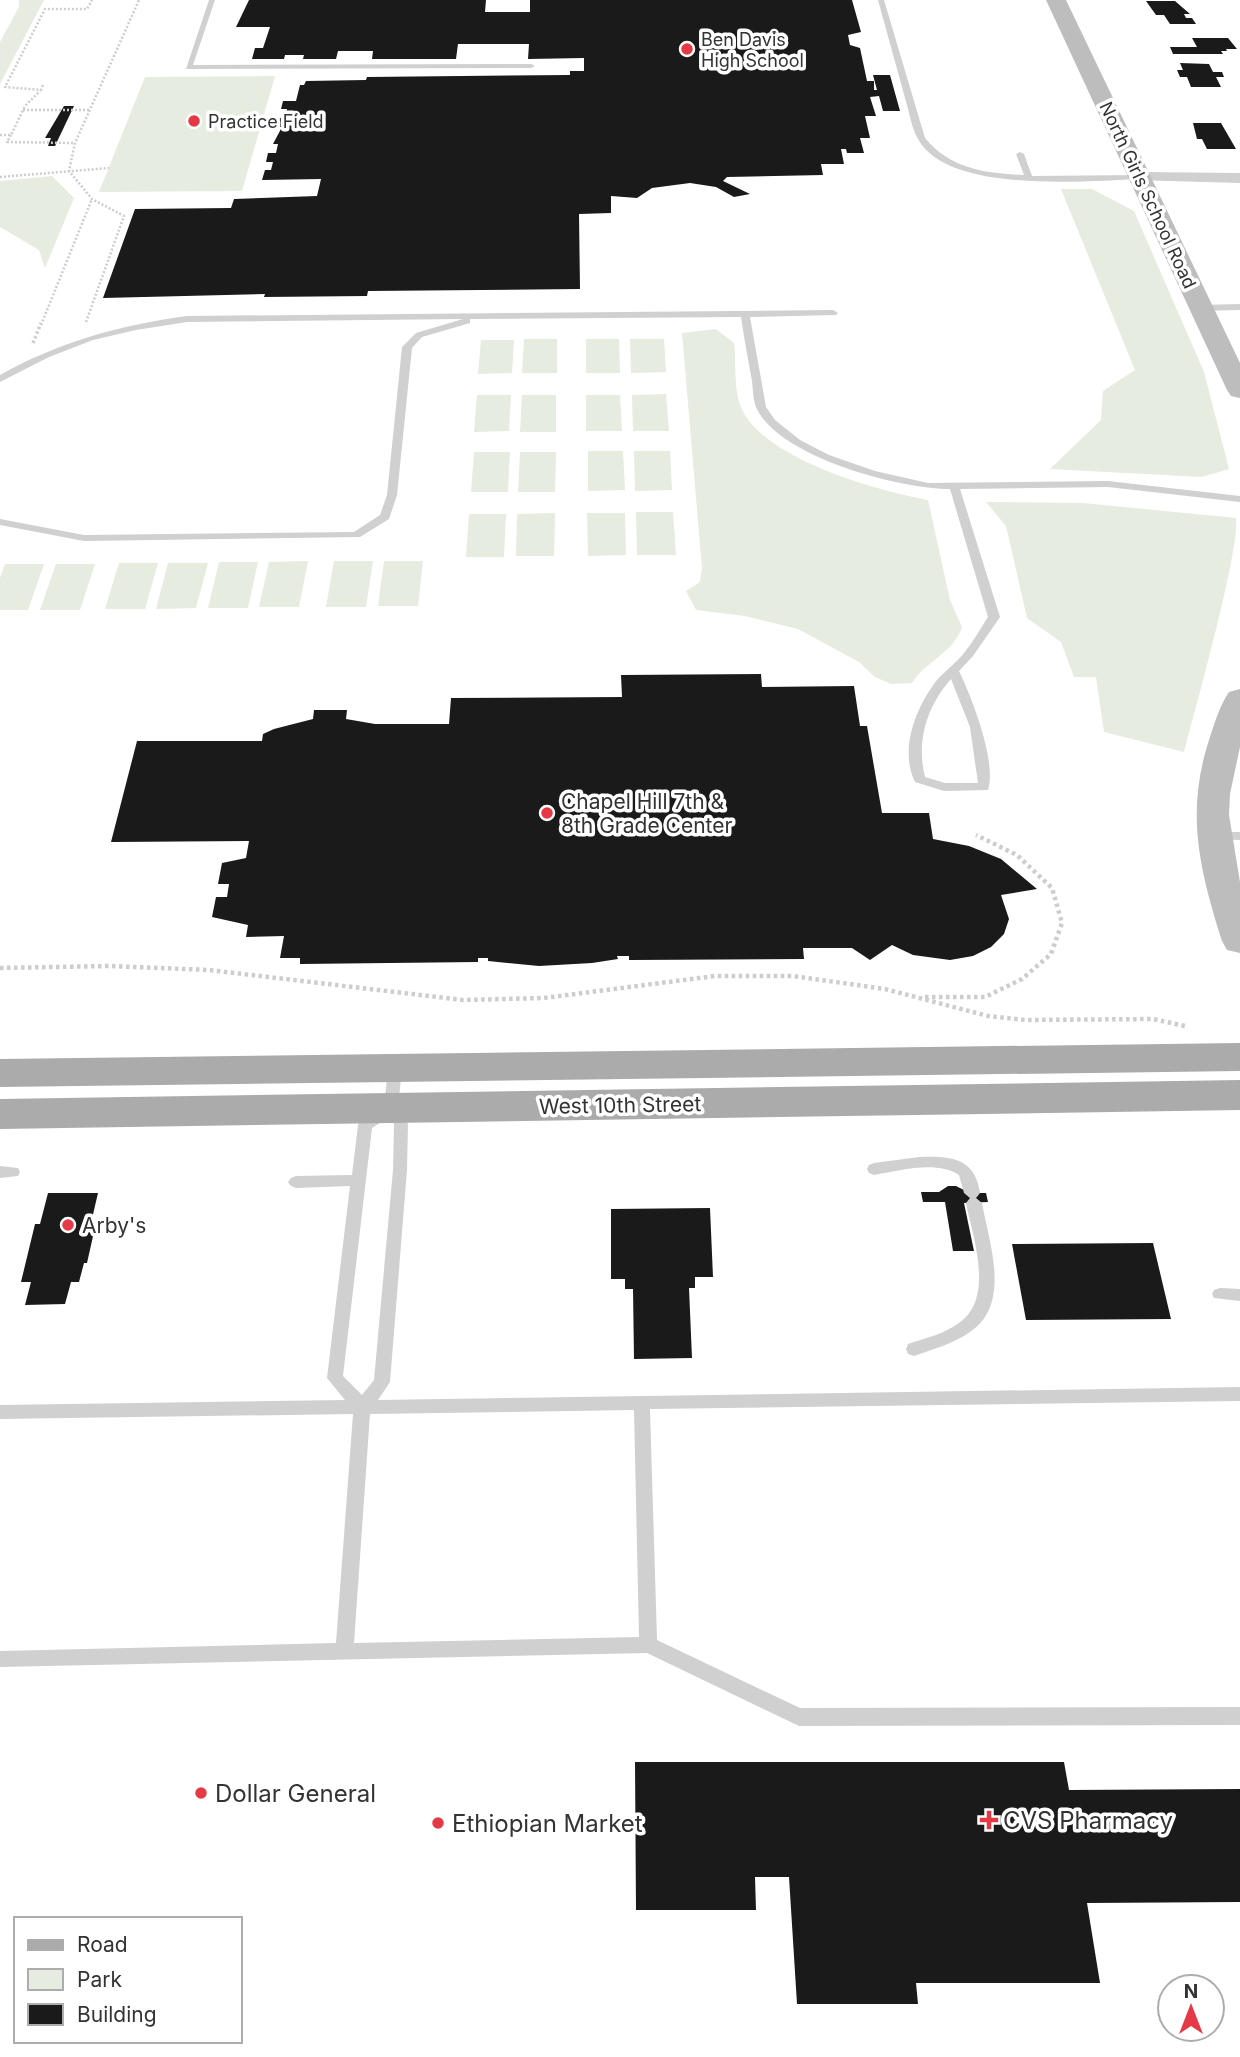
<svg xmlns="http://www.w3.org/2000/svg" width="1240" height="2057" font-family="Inter,sans-serif">
	<style>
		.green { fill: #e6ecdf }
		.building { fill: #1a1a1a }
		.lines { fill: none; stroke-linecap: round; stroke-linejoin: round }
		.path-far2 { stroke: #cdcdcd; stroke-width: 2.5; stroke-dasharray: 2 2; stroke-linecap: butt }
		.path-far1 { stroke: #cdcdcd; stroke-width: 3.5; stroke-dasharray: 2.5 2.5; stroke-linecap: butt }
		.path { stroke: #cdcdcd; stroke-width: 4.5; stroke-dasharray: 3.5 3.5; stroke-linecap: butt }
		.lane { fill: #d0d0d0; fill-rule: evenodd }
		.street { fill: #d0d0d0; fill-rule: evenodd }
		.secondary { fill: #bdbdbd; fill-rule: evenodd }
		.primary { fill: #ababab; fill-rule: evenodd }
		.poi-dot { fill: #e63946; stroke: #fff; stroke-width: 2.5 }
		.labels { text-anchor: middle; dominant-baseline: central; stroke-width: 7; stroke-linejoin: round; paint-order: stroke }
		.far-poi-label { font-size: 18px; fill: #333; stroke: #fff; text-anchor: start }
		.far-street-label { font-size: 18px; fill: #333; stroke: #fff }
		.poi-label { font-size: 21px; fill: #333; stroke: #fff; text-anchor: start }
		.street-label { font-size: 21px; fill: #333; stroke: #fff }
		.near-poi-label { font-size: 24px; fill: #333; stroke: #fff; text-anchor: start }
	</style>
	<rect width="100%" height="100%" fill="#fff"/>
	<!-- green -->
	<g class="green">
		<path d="M19,0H44L0,84V42L19,7Z"/>
		<path d="M275,76L242,191L99,192L145,77Z"/>
		<path d="M52,176L74,198L45,268L39,250L0,227V181Z"/>
		<path d="M1061,189H1092L1134,211L1204,372L1229,469L1202,477L1050,469L1101,420L1103,391L1135,370Z"/>
		<path d="M716,329L734,343C736,361 734,384 739,402C755,457 877,491 928,500L950,600L962,627C954,652 926,661 912,683L891,684L875,677L859,662L798,629L745,616L696,610L686,591L700,582L702,568L682,333Z"/>
		<path d="M524,339H557V373H522Z"/>
		<path d="M586,339H619L620,373H586Z"/>
		<path d="M630,339H664L666,372L631,373Z"/>
		<path d="M481,340H514L512,373L478,374Z"/>
		<path d="M666,394L669,431H633L632,395Z"/>
		<path d="M477,395H511L509,431L474,432Z"/>
		<path d="M522,395H556V432H520Z"/>
		<path d="M586,395H620L622,431H586Z"/>
		<path d="M588,451H623L625,490L588,491Z"/>
		<path d="M634,451H670L672,490L635,491Z"/>
		<path d="M474,452H510L508,492H471Z"/>
		<path d="M520,452H556L555,492H518Z"/>
		<path d="M986,502L1083,503L1236,518C1240,550 1195,710 1184,752L1104,732L1096,677H1074L1061,642L1027,618L1006,526Z"/>
		<path d="M636,512H673L676,555H637Z"/>
		<path d="M555,513L554,556H516L517,514Z"/>
		<path d="M587,513H625L626,555L588,556Z"/>
		<path d="M469,514H506L504,557H466Z"/>
		<path d="M308,561L299,607H259L269,562Z"/>
		<path d="M334,561H373L366,607H326Z"/>
		<path d="M384,561H423L418,606H378Z"/>
		<path d="M219,562H258L248,608H208Z"/>
		<path d="M119,563H158L145,609H105Z"/>
		<path d="M168,563H208L196,608L156,609Z"/>
		<path d="M5,564H44L28,610H0V578Z"/>
		<path d="M56,564H95L80,610H40Z"/>
	</g>
	<!-- building -->
	<g class="building">
		<path d="M249,0H486L485,12H530V0H852L861,32L848,35L850,45L860,48L867,81H874V90H877L873,75H890L900,111H883L879,96L870,97L876,116H865L870,138H860L864,153H847L846,149H841L844,164H821L823,175L727,177L723,181L750,194L734,197L716,187L690,183L652,188L637,198L611,196V213L579,214L580,289L368,291L367,296L264,297L265,294L103,298L135,209L231,208L234,199L317,196L321,179L262,180L265,170H271L273,162H266L268,153H276L278,144H273L282,127H278L280,118H285L287,109H281L283,101H296L300,85H304L306,81L366,80L367,77L570,75V71H584V58L528,59L529,44H458L456,59H372L373,51H338L336,59H303L304,55H285L284,59H252L255,48H263L270,27H236Z"/>
		<path d="M1146,1H1175L1190,14H1184L1186,18H1192L1196,24H1170L1164,15H1156Z"/>
		<path d="M1192,38H1228L1237,49H1226L1227,51H1221L1223,54H1173L1170,47H1197Z"/>
		<path d="M1180,63L1209,64L1213,72H1222L1224,77H1216L1221,87H1191L1187,77H1180L1177,70H1183Z"/>
		<path d="M64,106H74L55,146H48L51,138H45Z"/>
		<path d="M1193,123H1221L1236,149H1207L1202,139H1197Z"/>
		<path d="M761,674L762,687L854,686L860,726H867L882,813H929L933,839L969,846L1001,859L1037,889L1001,895L1009,919L1004,934L991,947L973,956L950,960L913,955L892,945L870,960L852,948H803L804,959L629,960V956H617L618,959L592,963L539,966L488,961V958H478V962L300,964V958H280L284,936L246,937L248,925L212,917L216,897H227L229,884H218L222,863L246,858L249,841L111,842L137,741H262L263,734L274,729L313,719L314,710H347L346,719L375,724H449L451,698L622,697L621,675Z"/>
		<path d="M948,1186H956L970,1193H986L988,1202L964,1203L974,1251H953L945,1202H923L921,1192H939Z"/>
		<path d="M48,1193H98L91,1223H96L87,1263H84L79,1282H71L65,1304L25,1305L31,1282H21L35,1224H40Z"/>
		<path d="M710,1208L713,1277H695V1288H689L692,1358L634,1359L633,1289H625V1279H611V1209Z"/>
		<path d="M1153,1243L1171,1319L1026,1320L1012,1244Z"/>
		<path d="M635,1762H1064L1069,1790L1240,1789V1902L1087,1903L1100,1983H916L918,2004H797L789,1877H755L756,1910H636Z"/>
	</g>
	<g class="lines">
		<!-- path-far2 -->
		<g class="path-far2">
			<path d="M43,85L41,90L5,87L45,9H87L92,0"/>
			<path d="M23,110H90"/>
			<path d="M0,135H11L25,106L40,91"/>
			<path d="M11,135L7,142L75,143"/>
			<path d="M0,177L109,168"/>
			<path d="M86,322L124,216L92,199L69,171L75,143L139,0"/>
			<path d="M41,325L92,199"/>
		</g>
		<!-- path-far1 -->
		<path class="path-far1" d="M33,343L41,323"/>
		<!-- path -->
		<g class="path">
			<path d="M0,968L110,966L209,970L463,1000L544,998L715,976H793L885,989L988,1016L1025,1020L1153,1019L1185,1026"/>
			<path d="M925,997H985L1022,979L1051,954L1062,923L1052,888L1017,855L976,835"/>
		</g>
		<!-- lane -->
		<g class="lane">
			<path d="M209,0H215L193,65L531,64L535,66L531,68L186,69Z"/>
			<path d="M878,0H884L925,138C951,169 984,173 1024,175L1016,154L1020,152L1024,154L1032,176L1140,175L1144,177L1140,179C1085,181 948,194 918,139C911,127 909,110 905,98C896,65 887,33 878,0Z"/>
			<path d="M1240,304V310L1201,311L1196,308L1201,305Z"/>
			<path d="M833,310L838,313L836,315L750,317L766,407L775,420L800,440L829,455L875,471L928,483L1108,481L1240,496V502L1108,487L960,489L1000,617L973,656L959,671C972,698 997,762 988,790L944,791L915,782C899,749 916,707 937,680C945,671 956,663 964,653C973,642 980,629 988,617L950,489C900,489 778,457 756,407C753,400 753,389 752,381C748,359 744,338 741,317L470,319V323L422,337L412,348L397,495L389,519L360,537L84,541L0,525V519L84,535L354,532L380,515L387,495L402,347L416,333L463,319L187,322L136,330L93,340L49,357L0,382V375C59,342 120,325 187,316ZM951,679L970,727L978,783H945L925,777C916,741 927,706 951,679Z"/>
			<path d="M1214,832H1240V840L1210,839L1208,836Z"/>
			<path d="M395,1063L402,1068L398,1108L408,1124L407,1170L390,1382L378,1400L1240,1387V1401L650,1409L657,1640L800,1708L1240,1707V1725L799,1726L647,1653L0,1667V1651L336,1643L353,1414L0,1419V1405L345,1400L327,1378L350,1186L296,1188L291,1186L288,1182L291,1178L296,1176L352,1175L358,1125L360,1121L384,1108L388,1068ZM389,1117L394,1124L393,1170L374,1380L362,1395L343,1376L372,1128ZM634,1410L639,1637L354,1643L370,1414Z"/>
			<path d="M919,1157C950,1156 975,1157 980,1193L976,1198L982,1203C989,1243 1012,1304 970,1332C953,1344 933,1349 914,1356L908,1354L906,1349L908,1344C926,1338 944,1334 959,1323C995,1298 973,1238 966,1203L970,1198L964,1193L959,1175C936,1160 899,1171 874,1175L869,1173L867,1169L869,1165L874,1163Z"/>
			<path d="M0,1166L18,1168L20,1172L18,1176L0,1178Z"/>
			<path d="M1220,1288L1240,1289V1301L1214,1298L1212,1294L1214,1290Z"/>
		</g>
		<!-- street -->
		<path class="street" d="M1140,172L1240,173V183L1134,180V174Z"/>
		<!-- secondary -->
		<g class="secondary">
			<path d="M1046,0H1066L1240,363V398L1231,396L1227,390Z"/>
			<path d="M1240,689V747L1230,794L1229,815L1240,882V953L1227,950L1222,941C1199,868 1185,811 1210,737C1215,722 1220,705 1229,692Z"/>
		</g>
		<!-- primary -->
		<g class="primary">
			<path d="M1240,1043V1071L0,1087V1059Z"/>
			<path d="M1240,1080V1110L0,1129V1099Z"/>
		</g>
	</g>
	<!-- markers -->
	<g class="poi-dot">
		<circle cx="687" cy="49" r="7"/>
		<circle cx="194" cy="121" r="7"/>
		<circle cx="547" cy="813" r="7"/>
		<circle cx="68" cy="1225" r="7"/>
		<circle cx="201" cy="1793" r="7"/>
		<path d="M985.5 1809.5h7v7h7v7h-7v7h-7v-7h-7v-7h7z"/>
		<circle cx="438" cy="1823" r="7"/>
	</g>
	<g class="labels">
		<!-- far-poi labels -->
		<g class="far-poi-label">
			<text x="701" y="39">Ben Davis<tspan x="701" dy="21">High School</tspan></text>
			<text x="208" y="121">Practice Field</text>
		</g>
		<!-- far-street labels -->
		<g class="far-street-label">
			<text transform="translate(1148 195) rotate(65)">North Girls School Road</text>
		</g>
		<!-- poi labels -->
		<g class="poi-label">
			<text x="561" y="801">Chapel Hill 7th &amp;<tspan x="561" dy="24">8th Grade Center</tspan></text>
			<text x="82" y="1225">Arby's</text>
		</g>
		<!-- street labels -->
		<g class="street-label">
			<text transform="translate(620 1105) rotate(-1)">West 10th Street</text>
		</g>
		<!-- near-poi labels -->
		<g class="near-poi-label">
			<text x="215" y="1793">Dollar General</text>
			<text x="1003" y="1820">CVS Pharmacy</text>
			<text x="452" y="1823">Ethiopian Market</text>
		</g>
	</g>
	<!-- legend -->
	<rect x="14" y="1917" width="228" height="126" fill="#ffffff" stroke="#adadad" stroke-width="2"/>
	<rect x="28" y="1940" width="35" height="10" fill="#ababab" stroke="#adadad" stroke-width="2"/>
	<text x="77" y="1952" font-size="21" fill="#333333">Road</text>
	<rect x="28" y="1969" width="35" height="21" fill="#e6ecdf" stroke="#adadad" stroke-width="2"/>
	<text x="77" y="1987" font-size="21" fill="#333333">Park</text>
	<rect x="28" y="2004" width="35" height="21" fill="#1a1a1a" stroke="#adadad" stroke-width="2"/>
	<text x="77" y="2022" font-size="21" fill="#333333">Building</text>
	<!-- north arrow -->
	<g transform="translate(1191 2008)"><circle r="33" fill="#ffffff" stroke="#adadad" stroke-width="2"/>
	<path d="M0-5L12 26L0 18L-12 26Z" fill="#e63946"/>
	<text y="-10" font-size="19" font-weight="bold" text-anchor="middle" fill="#333333">N</text>
	</g>
</svg>
